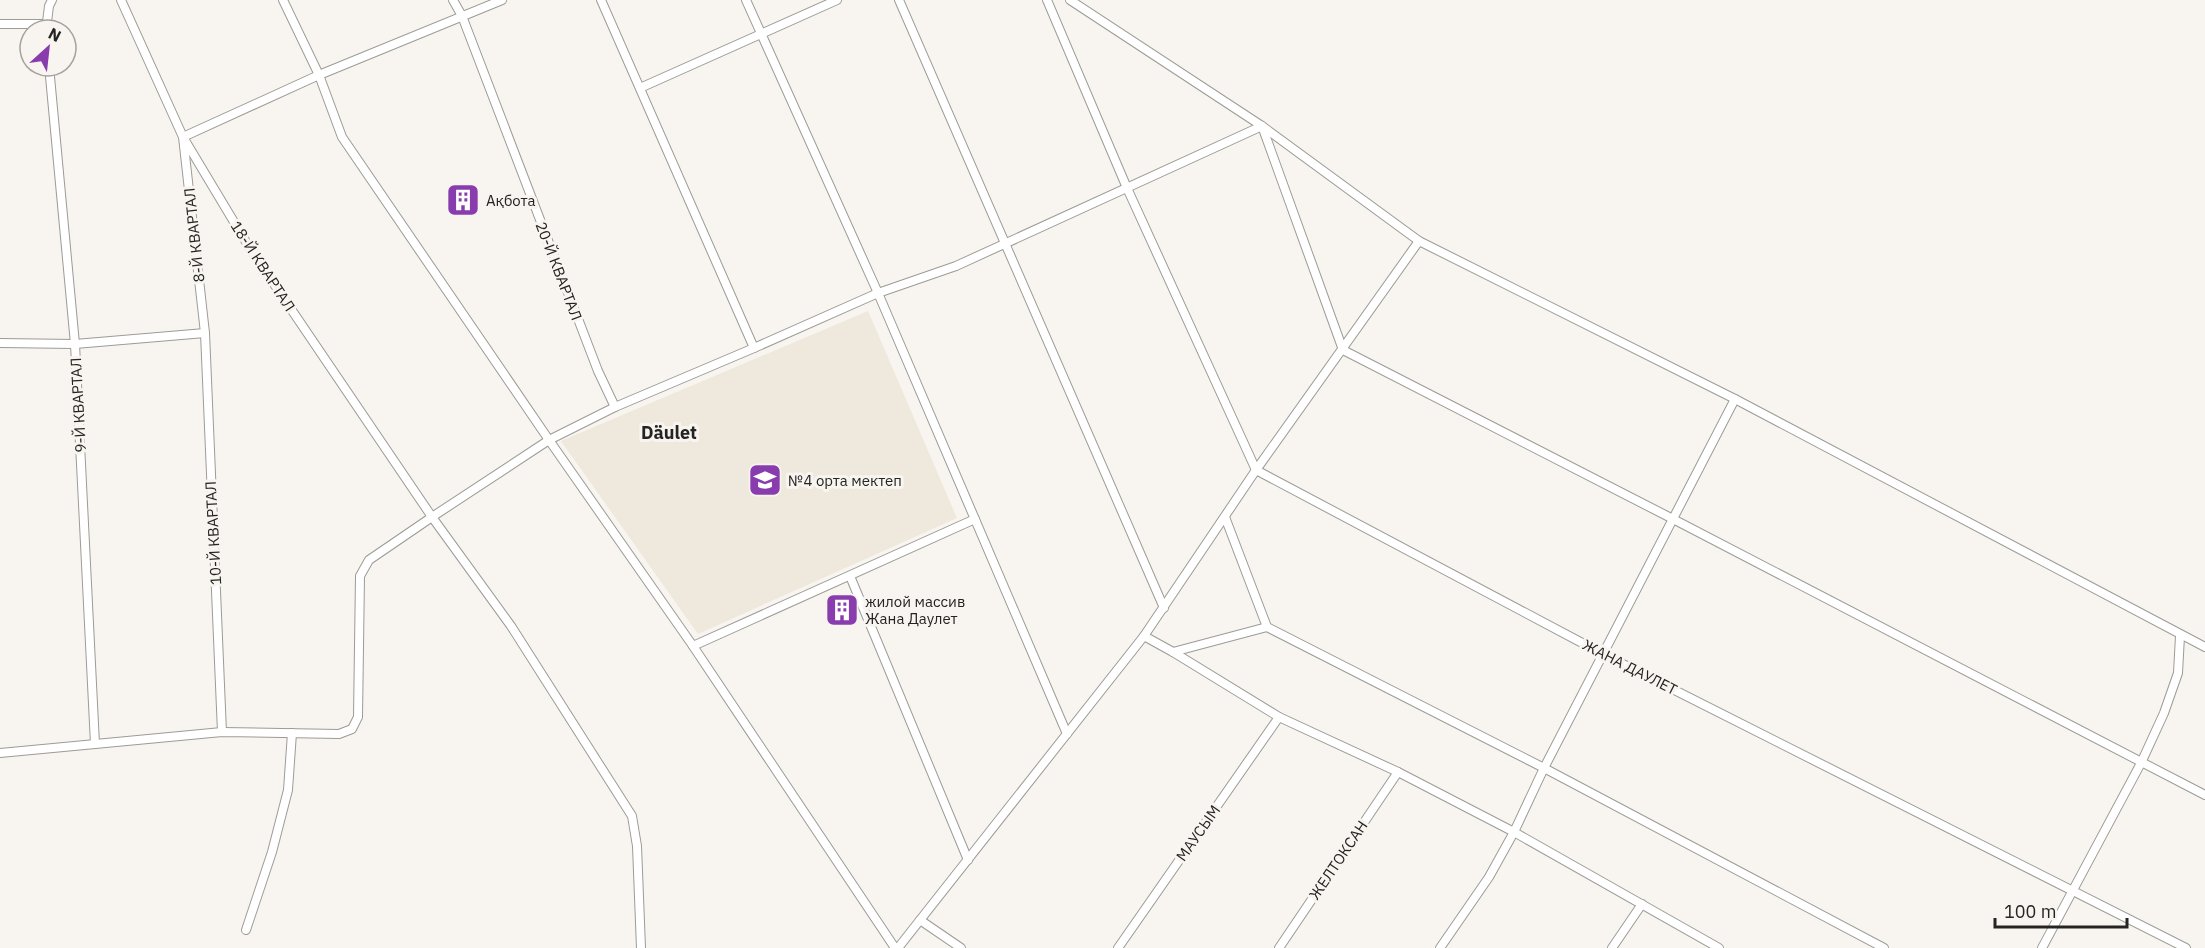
<svg xmlns="http://www.w3.org/2000/svg" width="2205" height="948" font-family="'IBM Plex Sans',sans-serif">
	<style>
		.built { fill: #efe8dc }
		.lines { fill: none; stroke-linecap: round; stroke-linejoin: round }
		.street-casing { stroke: #9d9b96; stroke-width: 10 }
		.street { stroke: #fff; stroke-width: 8 }
		.labels { text-anchor: middle; dominant-baseline: central; stroke-width: 6; stroke-linejoin: round; paint-order: stroke }
		.poi-label { font-size: 15px; fill: #252422; stroke: #f8f5f0; text-anchor: start }
		.street-label { font-size: 15px; fill: #252422; stroke: #f8f5f0 }
		.quarter-label { font-size: 18px; font-weight: bold; fill: #252422; stroke: #f8f5f0 }
	</style>
	<rect width="100%" height="100%" fill="#f8f5f0"/>
	<!-- built -->
	<path class="built" d="M868,311L957,518L698,634L561,441Z"/>
	<g class="lines">
		<defs>
			<g id="street">
				<path d="M121,0L183,137L249,247L432,517L511,626L632,816L637,846L641,948"/>
				<path d="M283,0L319,75L342,137L549,440L693,646L975,519"/>
				<path d="M453,0L462,16L598,371L615,407"/>
				<path d="M601,0L754,348"/>
				<path d="M746,0L878,293L1067,734"/>
				<path d="M899,0L1164,608"/>
				<path d="M1047,0L1127,188L1256,470L1419,241L1735,399"/>
				<path d="M1070,0L1262,126L1419,241"/>
				<path d="M0,24H45"/>
				<path d="M46,30L49,6L52,0"/>
				<path d="M49,66L75,344L95,744"/>
				<path d="M640,88L837,0"/>
				<path d="M0,343L75,344L205,333"/>
				<path d="M1225,517L1267,627"/>
				<path d="M850,576L968,860"/>
				<path d="M1144,636L1256,470L1603,654L2186,948"/>
				<path d="M693,646L895,948"/>
				<path d="M1173,652L1267,627L1544,768L1884,948"/>
				<path d="M222,732L205,333L183,137L319,75L502,0"/>
				<path d="M0,753L222,732L339,734L352,729L358,717L360,576L369,560L432,517L549,440L615,407L754,348L878,293L956,266L1262,126L1343,350L1673,519L2205,795"/>
				<path d="M920,920L961,948"/>
				<path d="M246,930L272,852L288,790L292,733"/>
				<path d="M898,948L1144,636L1173,652L1279,717L1398,772L1514,832L1489,877L1440,948"/>
				<path d="M1118,948L1279,717"/>
				<path d="M1279,948L1398,772"/>
				<path d="M1612,948L1642,904"/>
				<path d="M1719,948L1514,832L1544,768L1735,399L2205,647"/>
				<path d="M2042,948L2141,763L2164,713L2178,673L2180,636"/>
			</g>
		</defs>
		<!-- street casing -->
		<use href="#street" class="street-casing"/>
		<!-- street -->
		<use href="#street" class="street"/>
	</g>
	<!-- icons -->
	<defs>
		<symbol id="building-square" viewBox="-11 -11 22 22"><rect x="-9" y="-9" width="18" height="18" rx="4" fill="#883cae" stroke="#f8f5f0"/><path d="M-4-6H4V6H1V3H-1V6H-4ZM-2.5-4.3h1.7v1.8h-1.7ZM.8-4.3h1.7v1.8H.8ZM-2.5-1h1.7V.8h-1.7ZM.8-1h1.7V.8H.8Z" fill="#fff"/></symbol>
		<symbol id="school-square" viewBox="-11 -11 22 22"><rect x="-9" y="-9" width="18" height="18" rx="4" fill="#883cae" stroke="#f8f5f0"/><path d="M0-5L7-2L0 1L-7-2ZM-4 1L0 2.5L4 1V4Q0 6-4 4Z" fill="#fff"/></symbol>
	</defs>
	<g fill-rule="evenodd">
		<use href="#building-square" x="444" y="181" width="38" height="38"/>
		<use href="#school-square" x="746" y="461" width="38" height="38"/>
		<use href="#building-square" x="823" y="591" width="38" height="38"/>
	</g>
	<g class="labels">
		<!-- poi labels -->
		<g class="poi-label">
			<text x="486" y="200">Ақбота</text>
			<text x="788" y="480">№4 орта мектеп</text>
			<text x="865" y="601">жилой массив<tspan x="865" dy="17">Жана Даулет</tspan></text>
		</g>
		<!-- street labels -->
		<g class="street-label">
			<text transform="translate(194 235) rotate(-96)">8-Й КВАРТАЛ</text>
			<text transform="translate(263 266) rotate(57)">18-Й КВАРТАЛ</text>
			<text transform="translate(559 271) rotate(69)">20-Й КВАРТАЛ</text>
			<text transform="translate(78 405) rotate(-93)">9-Й КВАРТАЛ</text>
			<text transform="translate(213 533) rotate(-93)">10-Й КВАРТАЛ</text>
			<text transform="translate(1630 667) rotate(27)">ЖАНА ДАУЛЕТ</text>
			<text transform="translate(1198 833) rotate(-55)">МАУСЫМ</text>
			<text transform="translate(1338 860) rotate(-56)">ЖЕЛТОКСАН</text>
		</g>
		<!-- quarter labels -->
		<g class="quarter-label">
			<text x="669" y="432">Däulet</text>
		</g>
	</g>
	<!-- north arrow -->
	<g transform="translate(48 48) rotate(27)"><circle r="28" fill="#f8f5f0" stroke="#a4a19e" stroke-width="1.5"/>
	<path d="M0-4.5L10 22L0 15L-10 22Z" fill="#883cae"/>
	<text y="-9" font-size="16" font-weight="bold" text-anchor="middle" fill="#252422">N</text>
	</g>
	<!-- scale -->
	<path d="M1995 918v9h132v-9" fill="none" stroke="#252422" stroke-width="3"/>
	<text x="2004" y="918" font-size="18" fill="#252422" stroke="#f8f5f0" stroke-width="4.5" paint-order="stroke">100 m</text>
</svg>
